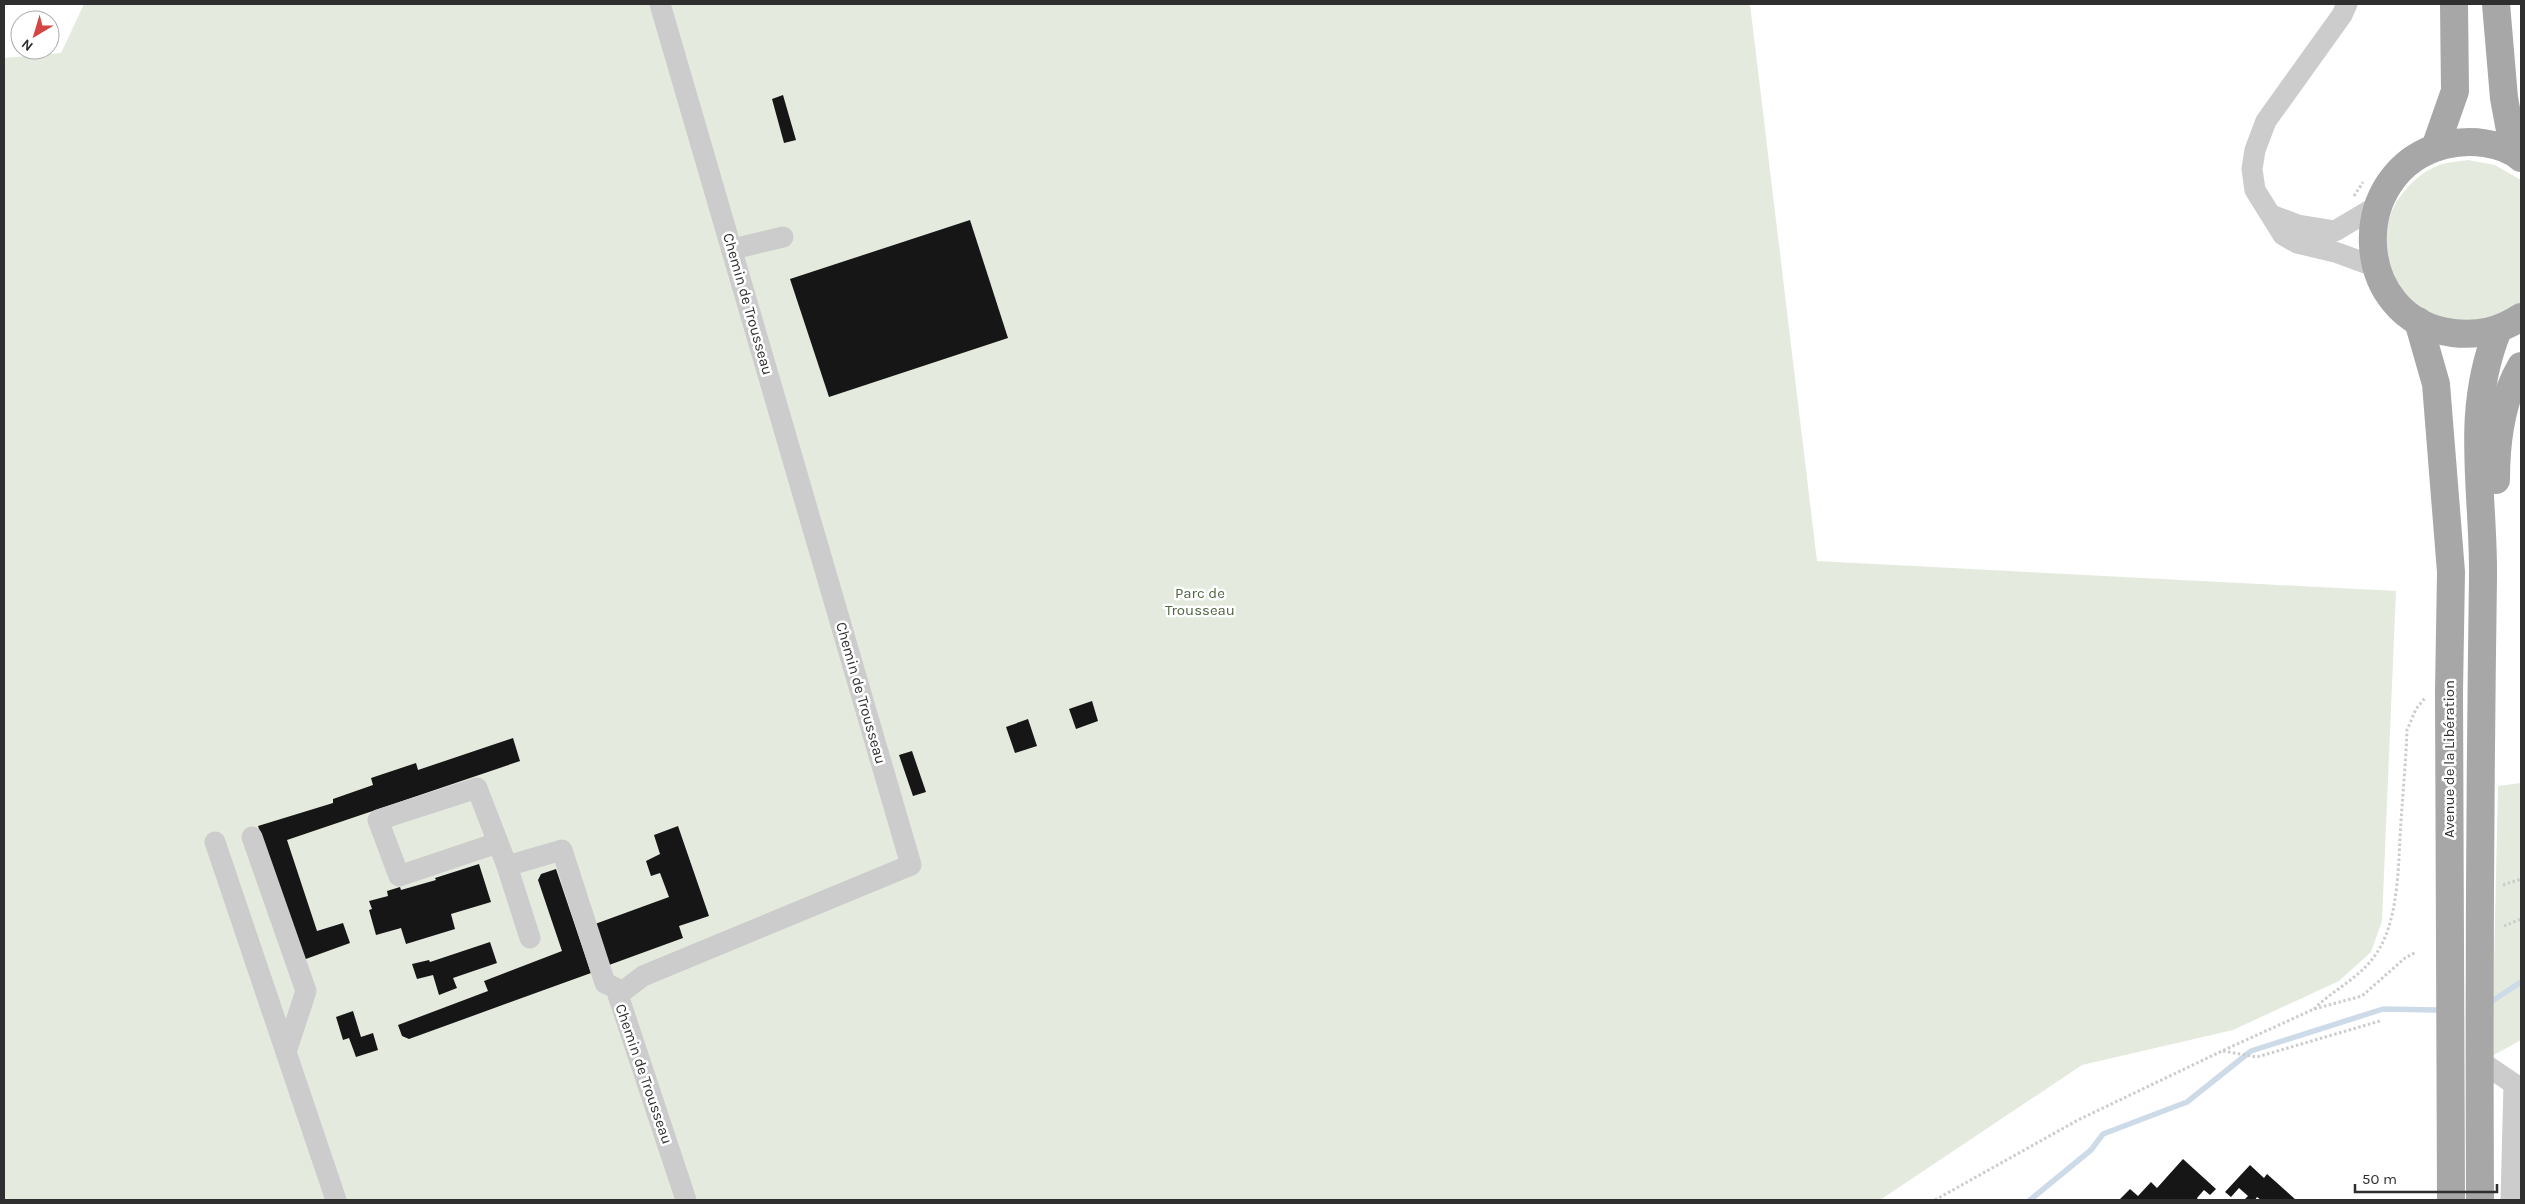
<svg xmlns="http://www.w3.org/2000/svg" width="2525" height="1204" font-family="Karla,sans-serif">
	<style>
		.green { fill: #e4ebde }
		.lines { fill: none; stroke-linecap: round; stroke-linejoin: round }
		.stream { stroke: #cddbe8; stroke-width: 5.5 }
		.building { fill: #161616 }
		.path { stroke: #ccc; stroke-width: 3; stroke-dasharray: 2.5 2.5; stroke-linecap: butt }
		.minor { stroke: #ccc; stroke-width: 21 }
		.major { stroke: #a7a7a7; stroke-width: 28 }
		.labels { text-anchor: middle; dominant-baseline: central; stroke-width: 5; stroke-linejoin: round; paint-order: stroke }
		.street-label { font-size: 15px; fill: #2f2f2f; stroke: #fff }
		.park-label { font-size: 15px; fill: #4f6641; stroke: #fff }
	</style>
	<rect width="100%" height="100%" fill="#fff"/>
	<!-- green -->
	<g class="green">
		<path d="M84,4H1750L1817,561L2396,591L2382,921L2371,952L2339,981L2233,1030L2082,1065L1880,1200H4V58L61,53Z"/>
		<path d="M2468,160L2495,165L2521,180V303C2437,367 2341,259 2408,187C2417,177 2429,168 2442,164C2450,162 2460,161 2468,160Z"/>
		<path d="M2521,783V1040L2492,1056L2498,786Z"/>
	</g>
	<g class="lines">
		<!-- stream -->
		<g class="stream">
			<path d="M2492,1001L2521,982"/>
			<path d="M2030,1200L2091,1150L2103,1134L2187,1102L2251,1051L2383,1009L2436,1010"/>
		</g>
	</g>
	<!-- building -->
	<g class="building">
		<path d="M783,95L796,140L784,143L772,99Z"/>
		<path d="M970,220L1008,338L829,397L790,279Z"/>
		<path d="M1092,701L1098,721L1076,729L1069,709Z"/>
		<path d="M1028,719L1037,746L1015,753L1006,727Z"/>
		<path d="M513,738L520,761L287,840L317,931L343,923L350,943L303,960L258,826L333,803V799L373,785L371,778L416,763L418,770Z"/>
		<path d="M912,751L926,792L913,796L899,755Z"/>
		<path d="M678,826L709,916L679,926L683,938L609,965L595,924L669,897L660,873L651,876L646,861L660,854L654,835Z"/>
		<path d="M479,864L491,902L451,914L455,929L406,944L401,928L376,935L369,910L372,909L369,901L388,896L387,891L400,887L401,890L436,880L435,878Z"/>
		<path d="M556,869L591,973L409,1039L402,1036L398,1025L488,991L484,981L562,951L538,880L541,874Z"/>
		<path d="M490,942L497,963L453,978L457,988L439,995L433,975L417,979L412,964L429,960L430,962Z"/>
		<path d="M353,1011L361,1037L373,1033L378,1050L356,1057L349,1038L343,1040L336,1017Z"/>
		<path d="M2183,1159L2216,1189L2210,1195L2204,1190L2197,1198L2198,1200H2119L2130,1189L2138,1196L2151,1182L2157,1188Z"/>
		<path d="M2250,1165L2264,1178L2267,1174L2296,1200H2261L2257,1197L2255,1200H2244L2248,1196L2239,1188L2231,1197L2225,1192Z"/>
	</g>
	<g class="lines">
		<!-- path -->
		<g class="path">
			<path d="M2354,196L2363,182"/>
			<path d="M2503,885L2521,879"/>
			<path d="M2504,926L2521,919"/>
			<path d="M2314,1009C2334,989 2360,978 2376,954C2400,919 2398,862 2401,821C2403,791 2406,760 2407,730L2416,709L2425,698"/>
			<path d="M2223,1051L2257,1057L2380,1021"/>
			<path d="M1935,1200L2078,1120L2222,1051L2314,1009L2362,996L2405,958L2416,952"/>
		</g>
		<!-- minor -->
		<g class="minor">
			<path d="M660,4L911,865L643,976L618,995L686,1200"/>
			<path d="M2347,4L2342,15L2266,121L2255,150L2252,169L2255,190L2283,235L2297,243L2335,252L2376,267"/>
			<path d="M2271,215L2298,225L2335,231L2377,206"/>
			<path d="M733,249L783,237"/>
			<path d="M252,837L306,991L286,1052"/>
			<path d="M215,842L336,1200"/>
			<path d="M497,843L399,876L378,820L477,788L507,866"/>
			<path d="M530,938L507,866L562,850L605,983L622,991"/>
			<path d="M2480,1061L2514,1084L2511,1200"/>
		</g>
		<!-- major -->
		<g class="major">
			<path d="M2496,4L2504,98L2514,152"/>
			<path d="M2435,148L2455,91L2454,4"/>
			<path d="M2521,158C2502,142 2469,139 2445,145C2345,170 2350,320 2453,333C2479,336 2500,331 2521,317"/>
			<path d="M2418,321L2436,384L2451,572L2449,692L2451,1200"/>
			<path d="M2496,480C2496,441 2501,400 2521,366"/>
			<path d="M2480,1200C2479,992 2480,785 2483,577C2484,491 2464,413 2498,330"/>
		</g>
	</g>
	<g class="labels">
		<!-- street labels -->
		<g class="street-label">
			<text transform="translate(748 304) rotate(74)">Chemin de Trousseau</text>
			<text transform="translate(861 693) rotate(74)">Chemin de Trousseau</text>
			<text transform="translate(2449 759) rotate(-90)">Avenue de la Libération</text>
			<text transform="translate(644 1074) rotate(71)">Chemin de Trousseau</text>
		</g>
		<!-- park labels -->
		<g class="park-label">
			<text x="1200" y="593">Parc de<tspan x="1200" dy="17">Trousseau</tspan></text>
		</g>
	</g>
	<!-- border -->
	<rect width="2525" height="1204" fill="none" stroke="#2f2f2f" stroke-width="10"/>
	<!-- north arrow -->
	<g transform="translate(35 35) rotate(218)"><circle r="24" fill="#ffffff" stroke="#acacac"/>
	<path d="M0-4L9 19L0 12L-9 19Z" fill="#d34644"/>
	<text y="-8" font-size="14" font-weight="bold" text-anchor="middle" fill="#2f2f2f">N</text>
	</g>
	<!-- scale -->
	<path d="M2355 1184v8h142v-8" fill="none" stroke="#2f2f2f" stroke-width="2.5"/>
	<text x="2362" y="1184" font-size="15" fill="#2f2f2f" stroke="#ffffff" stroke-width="4" paint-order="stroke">50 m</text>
</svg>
